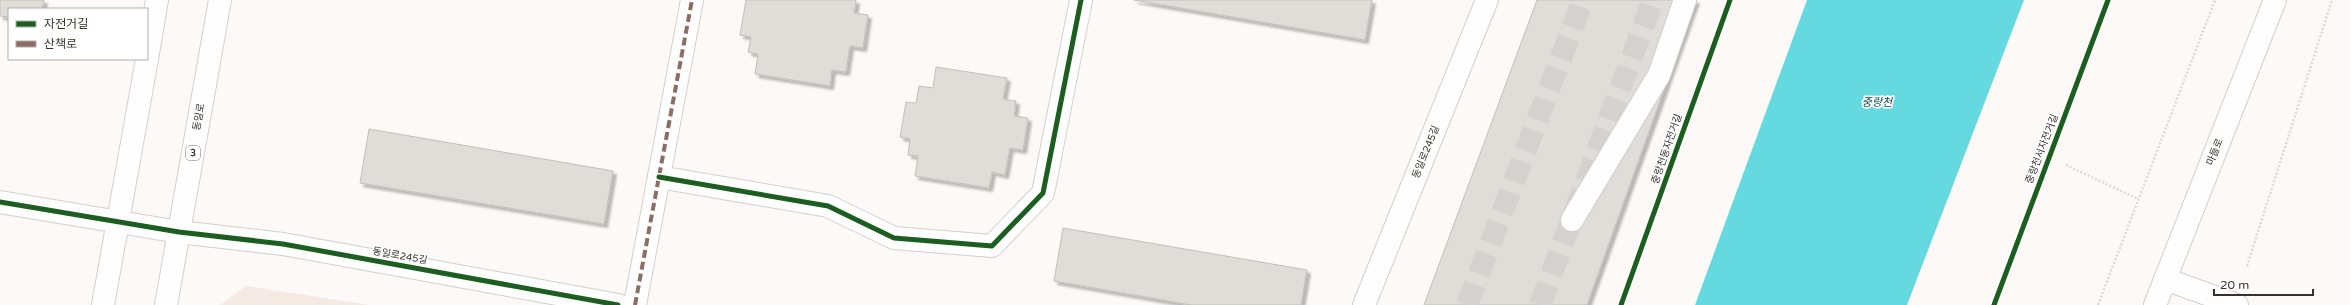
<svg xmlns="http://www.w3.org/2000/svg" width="2350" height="305" font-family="'Varela Round','Noto Sans KR',sans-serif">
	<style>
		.education { fill: #f5eae3 }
		.water { fill: #64dae0 }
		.building { fill: #e0dcd8; stroke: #c2bfbb; filter: url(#shadow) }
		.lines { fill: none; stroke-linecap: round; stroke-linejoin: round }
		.trunk-tunnel { stroke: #d5d1ce; stroke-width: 22; stroke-dasharray: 22 11; stroke-linecap: butt }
		.minor-casing { stroke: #d3cfcb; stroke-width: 24 }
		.tertiary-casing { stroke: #d3cfcb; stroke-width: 24 }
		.primary-casing { stroke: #d3cfcb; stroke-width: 24 }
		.trunk-casing { stroke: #d3cfcb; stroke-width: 24 }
		.path { stroke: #dcdad9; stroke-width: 2.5; stroke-dasharray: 2 2; stroke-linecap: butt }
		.minor { stroke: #fffefe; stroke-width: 22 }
		.tertiary { stroke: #fffefe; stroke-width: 22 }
		.primary { stroke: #fffefe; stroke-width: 22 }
		.trunk { stroke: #fffefe; stroke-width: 22 }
		.quiet { stroke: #8d6e63; stroke-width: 4; stroke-dasharray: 8 4; stroke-linecap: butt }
		.cycleway-casing { stroke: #fff; stroke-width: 8 }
		.cycleway { stroke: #1b5e20; stroke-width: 5 }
		.labels { text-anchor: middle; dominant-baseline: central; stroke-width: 3.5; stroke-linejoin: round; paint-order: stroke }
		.shield { fill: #fff; stroke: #73706c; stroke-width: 1 }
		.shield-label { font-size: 9px; font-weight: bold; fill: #37322d }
		.street-label { font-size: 10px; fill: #37322d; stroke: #fff }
		.water-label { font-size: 11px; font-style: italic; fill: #054c50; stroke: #fff }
	</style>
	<defs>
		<filter id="shadow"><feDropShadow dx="3.5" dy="3.5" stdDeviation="1" flood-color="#0004"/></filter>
	</defs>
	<rect width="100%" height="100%" fill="#fcf9f6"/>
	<!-- education -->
	<path class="education" d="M246,286L370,305H220Z"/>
	<!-- water -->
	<path class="water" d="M1807,0H2024L1907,305H1695Z"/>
	<!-- building -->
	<g class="building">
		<path d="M0,0H44L42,9H9V17L0,16Z"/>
		<path d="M746,0H856L854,13L868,15L863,48L850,46L846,72L832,70L830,86L755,74L758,54L748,52L751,37L740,35Z"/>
		<path d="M1134,0H1372L1365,40Z"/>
		<path d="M1537,0H1696L1587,305H1424Z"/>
		<path d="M936,67L1007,78L1003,99L1016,101L1014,116L1028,118L1023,150L1010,148L1005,175L992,172L989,188L915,176L918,156L908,155L910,139L900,137L906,102L916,103L919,86L933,88Z"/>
		<path d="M369,129L613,171L604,224L360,183Z"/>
		<path d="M1063,228L1307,270L1301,305H1191L1054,281Z"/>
	</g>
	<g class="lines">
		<!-- trunk-tunnel -->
		<g class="trunk-tunnel">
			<path d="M1467,305L1583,0"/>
			<path d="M1540,305L1653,0"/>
		</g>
		<defs>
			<g id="minor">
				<path d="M659,177L828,206L894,238L992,246L1043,193L1081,0"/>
				<path d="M0,202L179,232L283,244L618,305"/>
				<path d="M2165,279L2237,305"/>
				<path d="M635,305L692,0"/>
				<path d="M1364,305L1487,0"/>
			</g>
			<path id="tertiary" d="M2155,305L2275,0"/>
			<g id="primary">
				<path d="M147,59L157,0"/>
				<path d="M103,305L147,59"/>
				<path d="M166,305L220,0"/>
			</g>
			<path id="trunk" d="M1572,220L1659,75L1685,0"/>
		</defs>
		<!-- minor casing -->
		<use href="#minor" class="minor-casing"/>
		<!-- tertiary casing -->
		<use href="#tertiary" class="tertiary-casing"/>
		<!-- primary casing -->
		<use href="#primary" class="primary-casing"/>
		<!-- trunk casing -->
		<use href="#trunk" class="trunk-casing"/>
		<!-- path -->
		<g class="path">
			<path d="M2066,165L2138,199"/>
			<path d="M2247,266L2332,0"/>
			<path d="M2098,305L2215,0"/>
		</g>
		<!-- minor -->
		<use href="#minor" class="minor"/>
		<!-- tertiary -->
		<use href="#tertiary" class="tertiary"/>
		<!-- primary -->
		<use href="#primary" class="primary"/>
		<!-- trunk -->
		<use href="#trunk" class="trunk"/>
		<!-- quiet -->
		<path class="quiet" d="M635,305L692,0"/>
		<defs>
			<g id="cycleway">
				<path d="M659,177L828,206L894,238L992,246L1043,193L1081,0"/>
				<path d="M0,202L179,232L283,244L618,305"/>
				<path d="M1621,305L1730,0"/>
				<path d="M1994,305L2108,0"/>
			</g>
		</defs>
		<!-- cycleway casing -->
		<use href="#cycleway" class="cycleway-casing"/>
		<!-- cycleway -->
		<use href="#cycleway" class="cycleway"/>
	</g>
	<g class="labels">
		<!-- shield labels -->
		<rect class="shield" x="186" y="146" width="14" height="14" rx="3"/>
		<g class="shield-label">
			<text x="193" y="153">3</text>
		</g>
		<!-- street labels -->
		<g class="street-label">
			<text transform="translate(199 117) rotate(-80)">동일로</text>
			<text transform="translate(1667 149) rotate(-71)">중랑천동자전거길</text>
			<text transform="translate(2042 149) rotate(-69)">중랑천서자전거길</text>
			<text transform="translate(1426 152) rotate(-68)">동일로245길</text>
			<text transform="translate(2215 152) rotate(-68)">마들로</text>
			<text transform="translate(400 256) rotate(10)">동일로245길</text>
		</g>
		<!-- water labels -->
		<g class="water-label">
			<text x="1877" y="102">중랑천</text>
		</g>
	</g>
	<!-- legend -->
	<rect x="8" y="8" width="140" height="52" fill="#ffffff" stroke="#afadab"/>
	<rect x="16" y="21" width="20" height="6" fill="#1b5e20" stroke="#afadab"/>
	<text x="44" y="28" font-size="12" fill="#37322d">자전거길</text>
	<rect x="16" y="41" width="20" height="6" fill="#8d6e63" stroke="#afadab"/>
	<text x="44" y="48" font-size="12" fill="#37322d">산책로</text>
	<!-- scale -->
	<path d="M2214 289v6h99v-6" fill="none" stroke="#37322d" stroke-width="2"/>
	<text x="2220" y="289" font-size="12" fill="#37322d" stroke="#ffffff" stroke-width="3" paint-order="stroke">20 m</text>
</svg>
